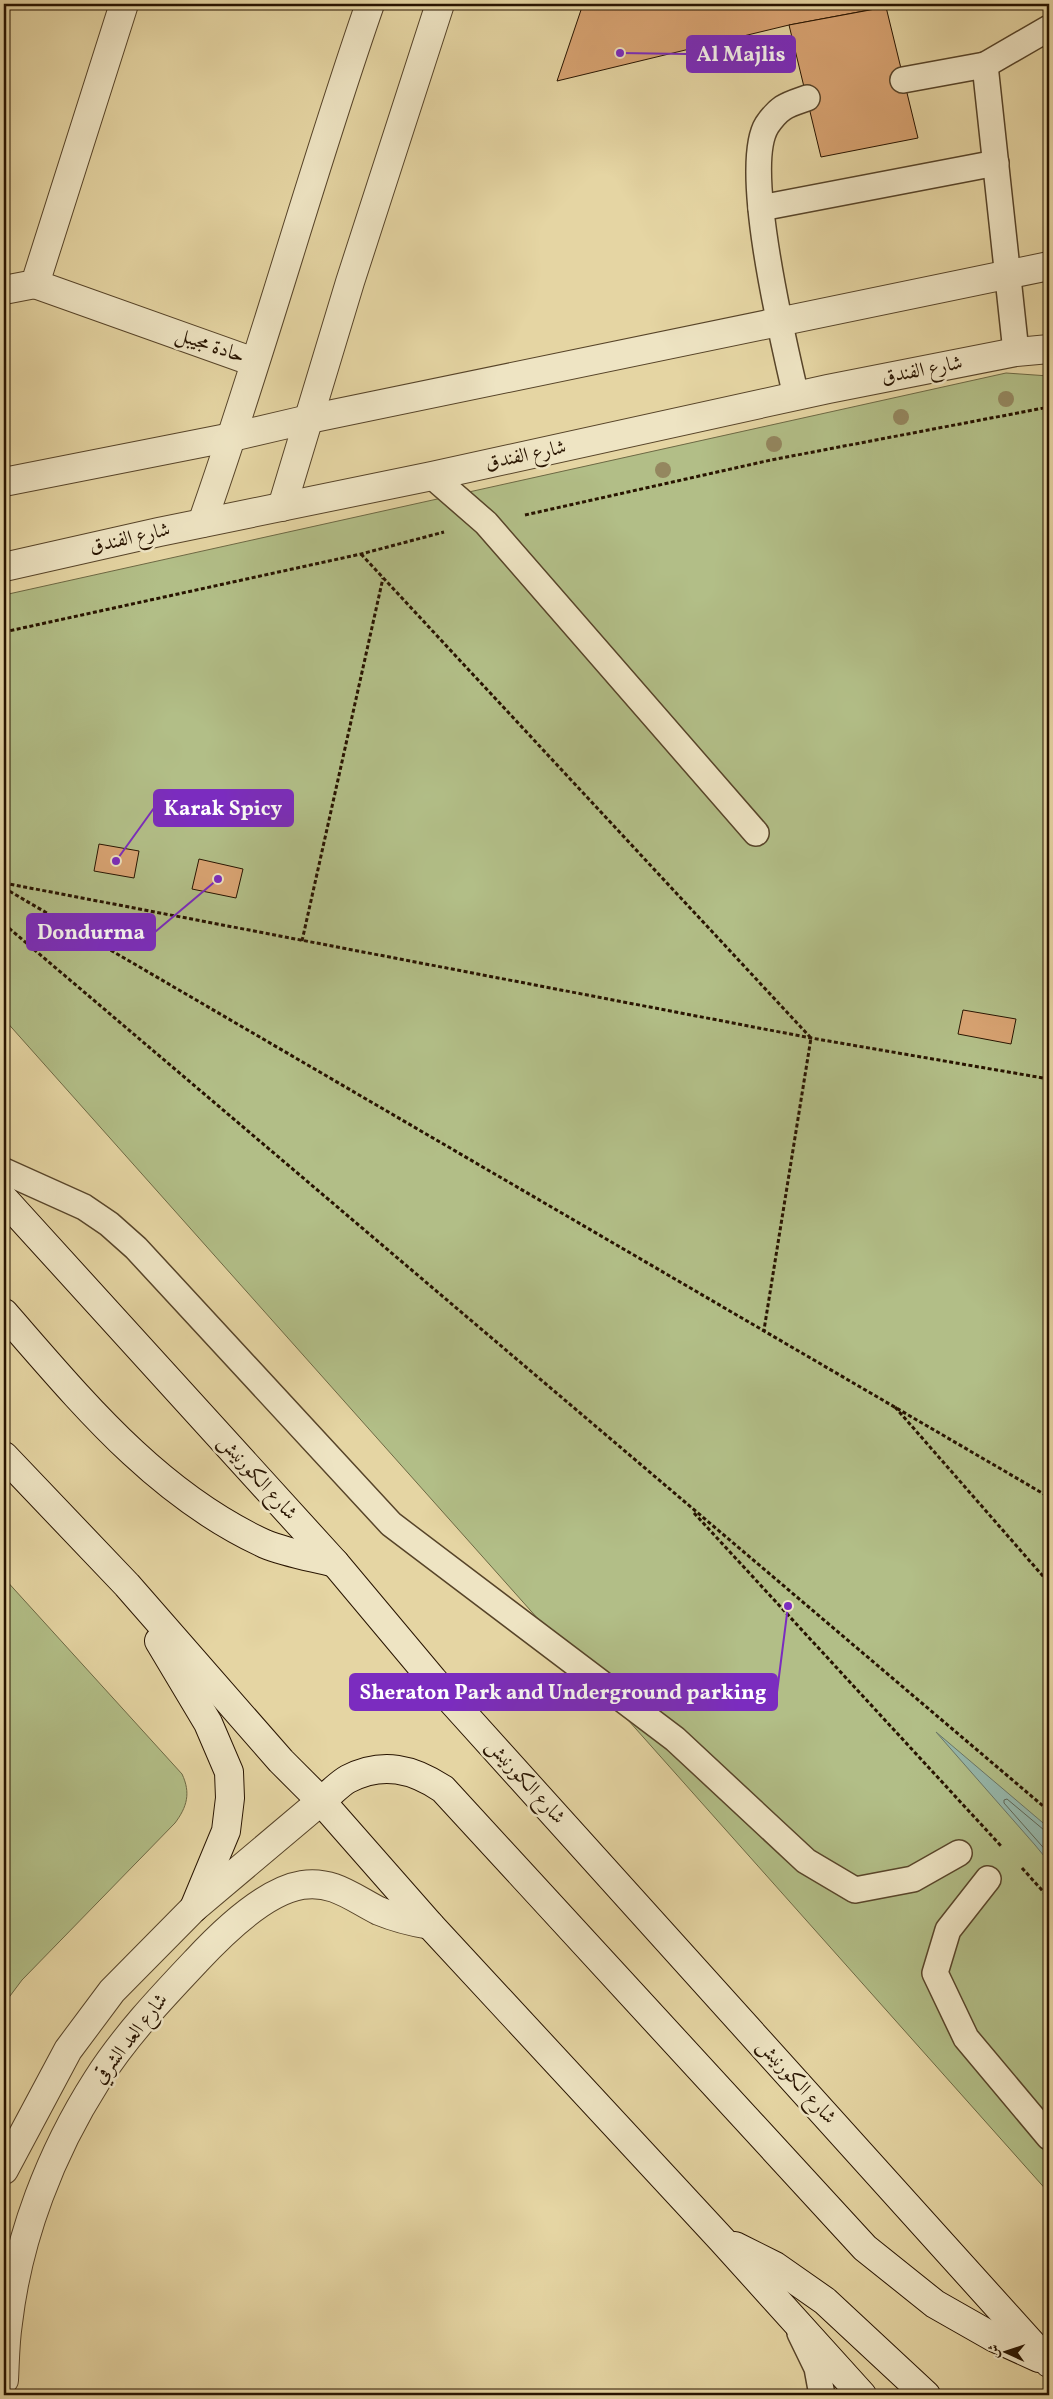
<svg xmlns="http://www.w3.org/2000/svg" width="1053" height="2399" font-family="Vollkorn,Amiri,serif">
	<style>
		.green { fill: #b2be87; stroke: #6d6944 }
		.water { fill: #96b8ac; stroke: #6a7667 }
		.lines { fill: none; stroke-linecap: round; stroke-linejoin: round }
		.shore { stroke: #5f6656; stroke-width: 1 }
		.building { fill: #d8a372; stroke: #281400 }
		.service-casing { stroke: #574429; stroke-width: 28 }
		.minor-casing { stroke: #574429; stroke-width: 30 }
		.secondary-casing { stroke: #281400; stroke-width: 30 }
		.path { stroke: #281400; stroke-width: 3; stroke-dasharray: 4 2.5; stroke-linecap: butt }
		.service { stroke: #eee4c3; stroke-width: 25 }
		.minor { stroke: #eee4c3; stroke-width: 28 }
		.secondary { stroke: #eee4c3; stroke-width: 28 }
		.tree { fill: #94875f }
		.labels { text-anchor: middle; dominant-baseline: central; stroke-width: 5; stroke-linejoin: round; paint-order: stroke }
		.street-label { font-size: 20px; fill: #281400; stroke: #eee4c3 }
		.leader { fill: none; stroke: #7b2cbf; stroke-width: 2 }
		.callout-dot { fill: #7b2cbf; stroke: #eee4c3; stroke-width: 2 }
		.callout { fill: #7b2cbf; stroke: #7b2cbf; stroke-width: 2 }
		.callout-label { font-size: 21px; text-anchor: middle; font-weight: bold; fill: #fff }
	</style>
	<rect width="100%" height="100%" fill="#e5d5a3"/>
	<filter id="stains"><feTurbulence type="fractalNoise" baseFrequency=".004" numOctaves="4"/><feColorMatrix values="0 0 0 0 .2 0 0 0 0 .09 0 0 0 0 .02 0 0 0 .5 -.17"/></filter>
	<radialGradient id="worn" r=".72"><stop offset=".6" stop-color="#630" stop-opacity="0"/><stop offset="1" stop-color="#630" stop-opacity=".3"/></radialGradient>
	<!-- green -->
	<g class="green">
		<path d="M1006,373L1049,376V2193L4,1019V595Z"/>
		<path d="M4,1578L182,1774C191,1793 187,1807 175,1823L22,1980L4,2004Z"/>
	</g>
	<!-- water -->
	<path class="water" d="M936,1732L1049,1828V1862L1035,1845Z"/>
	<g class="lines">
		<!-- shore -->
		<path class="shore" d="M1049,1831L1044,1830L1007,1799L1004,1800V1803L1049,1854"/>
	</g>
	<!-- building -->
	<g class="building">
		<path d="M583,4H901L789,25L557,81Z"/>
		<path d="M886,7L918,138L821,157L789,25Z"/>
		<path d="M99,844L139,851L134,878L94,871Z"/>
		<path d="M199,859L243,869L236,898L192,889Z"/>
		<path d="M963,1010L1016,1019L1011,1044L958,1034Z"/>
	</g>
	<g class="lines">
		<defs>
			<g id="service">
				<path d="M985,65L1016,352"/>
				<path d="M903,80L985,65L1049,28"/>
				<path d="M761,208L996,163"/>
				<path d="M796,396C784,344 741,166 767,125C780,106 787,105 807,98"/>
				<path d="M432,476L486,523L756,833"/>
				<path d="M4,1171L84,1207L109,1224L136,1248L391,1524L675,1739L806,1861L855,1890L913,1879L959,1853"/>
				<path d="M988,1879L948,1930L935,1973L966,2038L1049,2137"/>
				<path d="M800,2333L817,2368L822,2395"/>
			</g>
			<g id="minor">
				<path d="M35,284L254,362"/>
				<path d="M4,290L35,284L124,4"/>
				<path d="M4,482L232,437L309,419L1049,266"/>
				<path d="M282,507L350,282L440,4"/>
				<path d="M202,523C263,351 310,176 370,4"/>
				<path d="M4,567L159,532L432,476L828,389L1016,352L1049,349"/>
				<path d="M4,2170L68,2050L112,1991L194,1908L321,1801"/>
				<path d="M4,2380C5,2361 5,2342 8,2323C18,2237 51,2152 97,2080C125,2036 161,1998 196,1961C222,1933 265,1891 302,1885C333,1880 353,1898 379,1911C396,1918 412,1922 430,1925"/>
			</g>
			<g id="secondary">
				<path d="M4,1199L335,1563L433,1680L1049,2363"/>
				<path d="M4,1313C81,1401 156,1494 265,1544C287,1553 312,1557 335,1563"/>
				<path d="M4,1456L127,1585L281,1761L321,1801L430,1925L722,2240L862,2395"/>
				<path d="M159,1641L208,1723L229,1772L230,1798L226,1831L194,1908"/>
				<path d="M321,1801C330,1794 339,1784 348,1779C383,1761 413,1769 443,1789L865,2248L935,2304L993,2337L1039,2358"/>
				<path d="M735,2246L775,2266L825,2301L926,2395"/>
			</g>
		</defs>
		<!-- service casing -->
		<use href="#service" class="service-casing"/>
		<!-- minor casing -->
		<use href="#minor" class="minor-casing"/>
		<!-- secondary casing -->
		<use href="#secondary" class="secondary-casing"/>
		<!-- path -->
		<g class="path">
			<path d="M525,515L771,460L1049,407"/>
			<path d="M361,554L811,1038L764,1330"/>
			<path d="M4,632L361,554L444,532"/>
			<path d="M4,883L811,1038L1049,1079"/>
			<path d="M4,888L1049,1497"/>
			<path d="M4,924L1049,1811"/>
			<path d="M302,941L383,578"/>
			<path d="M895,1407L1049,1583"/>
			<path d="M694,1513L1002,1847"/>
			<path d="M1022,1868L1049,1898"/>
		</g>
		<!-- service -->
		<use href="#service" class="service"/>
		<!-- minor -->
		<use href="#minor" class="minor"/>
		<!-- secondary -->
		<use href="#secondary" class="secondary"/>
	</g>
	<!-- trees -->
	<g class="tree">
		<circle cx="1006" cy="399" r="8"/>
		<circle cx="901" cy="417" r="8"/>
		<circle cx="774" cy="444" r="8"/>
		<circle cx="663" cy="470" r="8"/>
	</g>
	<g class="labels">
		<!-- street labels -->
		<g class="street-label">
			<text transform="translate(210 346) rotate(19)">حادة مجيبل</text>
			<text transform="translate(922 371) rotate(-11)">شارع الفندق</text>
			<text transform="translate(526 456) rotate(-12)">شارع الفندق</text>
			<text transform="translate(130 539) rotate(-13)">شارع الفندق</text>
			<text transform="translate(257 1478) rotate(48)">شارع الكورنيش</text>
			<text transform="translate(525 1782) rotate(48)">شارع الكورنيش</text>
			<text transform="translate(131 2039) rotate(-52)">شارع العد الشرقي</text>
			<text transform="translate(796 2082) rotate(48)">شارع الكورنيش</text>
		</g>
	</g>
	<!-- callouts -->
	<path class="leader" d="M620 53L687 54M116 861L154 808M218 879L155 932M788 1606L777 1692"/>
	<g class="callout-dot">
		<circle cx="620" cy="53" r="5"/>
		<circle cx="116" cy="861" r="5"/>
		<circle cx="218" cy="879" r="5"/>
		<circle cx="788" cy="1606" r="5"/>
	</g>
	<g class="callout">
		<rect x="687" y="36" width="108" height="36" rx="5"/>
		<rect x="154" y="790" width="139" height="36" rx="5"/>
		<rect x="27" y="914" width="128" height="36" rx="5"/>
		<rect x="350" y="1674" width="427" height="36" rx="5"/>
	</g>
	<g class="callout-label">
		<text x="741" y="61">Al Majlis</text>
		<text x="223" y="815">Karak Spicy</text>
		<text x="91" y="939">Dondurma</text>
		<text x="563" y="1699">Sheraton Park and Underground parking</text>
	</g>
	<!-- margin -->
	<rect width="1053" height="2399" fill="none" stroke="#e5d5a3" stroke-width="20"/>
	<rect x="5" y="5" width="1043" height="2389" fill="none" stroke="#281400" stroke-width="2.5"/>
	<rect x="10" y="10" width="1033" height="2379" fill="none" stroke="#281400"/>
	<!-- north arrow -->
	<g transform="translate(1006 2352) rotate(273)" stroke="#eee4c3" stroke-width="4" paint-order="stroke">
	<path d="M0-4L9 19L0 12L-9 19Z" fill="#281400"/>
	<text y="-8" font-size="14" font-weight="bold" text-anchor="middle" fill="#281400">ش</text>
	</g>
	<rect width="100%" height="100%" filter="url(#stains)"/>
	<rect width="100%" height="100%" fill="url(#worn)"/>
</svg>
